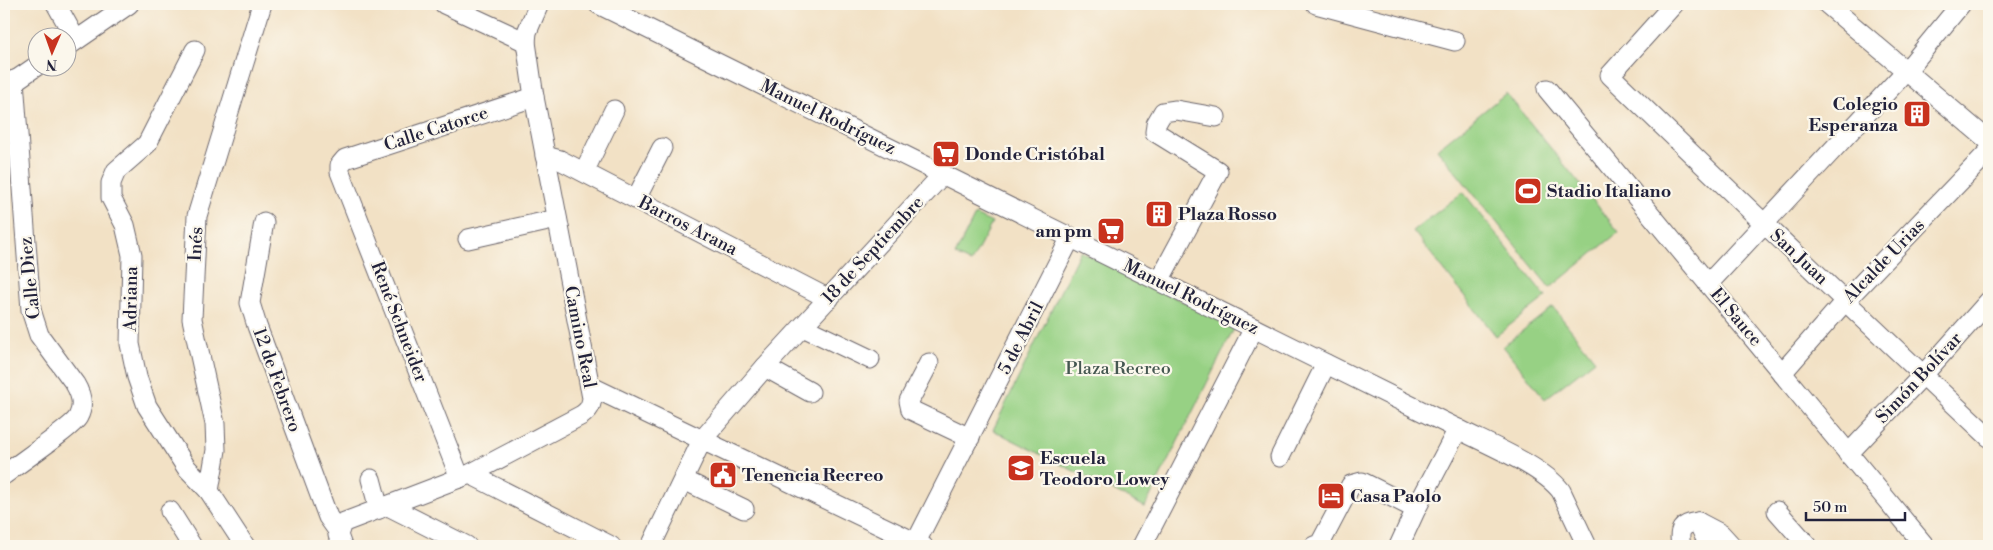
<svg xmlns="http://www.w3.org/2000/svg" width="1993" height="550" font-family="'Libre Bodoni',serif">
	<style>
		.green { fill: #97d184; stroke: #5c7a60 }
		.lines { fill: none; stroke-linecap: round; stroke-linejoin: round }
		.minor-casing { stroke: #6b656b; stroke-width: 21 }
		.minor { stroke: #fff; stroke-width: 19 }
		.labels { text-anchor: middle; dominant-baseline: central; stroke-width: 4.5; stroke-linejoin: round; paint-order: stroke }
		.poi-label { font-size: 18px; font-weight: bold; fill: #22223b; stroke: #fbf7ec; text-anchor: start }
		.street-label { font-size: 18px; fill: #22223b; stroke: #fbf7ec }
		.park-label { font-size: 18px; fill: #455751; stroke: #fbf7ec }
	</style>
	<rect width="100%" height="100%" fill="#fbf7ec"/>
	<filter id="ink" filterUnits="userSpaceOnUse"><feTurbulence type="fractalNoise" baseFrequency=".02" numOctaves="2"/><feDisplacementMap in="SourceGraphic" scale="10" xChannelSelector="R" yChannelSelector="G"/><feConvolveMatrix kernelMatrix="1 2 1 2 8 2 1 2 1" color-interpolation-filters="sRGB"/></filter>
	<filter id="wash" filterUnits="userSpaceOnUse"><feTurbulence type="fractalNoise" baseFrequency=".0096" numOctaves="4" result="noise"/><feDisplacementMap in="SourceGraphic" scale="20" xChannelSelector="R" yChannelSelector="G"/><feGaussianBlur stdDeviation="1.12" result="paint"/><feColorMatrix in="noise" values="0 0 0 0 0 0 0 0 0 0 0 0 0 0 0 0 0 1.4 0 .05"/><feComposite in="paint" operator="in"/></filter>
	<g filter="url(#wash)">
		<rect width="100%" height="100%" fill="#f2e1c5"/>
		<!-- green -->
		<g class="green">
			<path d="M1506,93L1619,232L1550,288L1437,149Z"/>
			<path d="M1463,192L1546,297L1496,336L1413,231Z"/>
			<path d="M975,215L992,223L971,263L955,255Z"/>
			<path d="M1080,251L1235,327L1145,507L993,430Z"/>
			<path d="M1553,307L1595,360L1545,399L1503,346Z"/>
		</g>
	</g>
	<g filter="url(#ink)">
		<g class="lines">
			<defs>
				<g id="minor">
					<path d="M56,4L76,40"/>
					<path d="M444,4L526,42"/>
					<path d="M598,4L1458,429C1487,444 1542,466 1561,491L1587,546"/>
					<path d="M1316,4L1455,41"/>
					<path d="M1674,4L1610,75C1736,197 1862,318 1989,437"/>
					<path d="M1827,4L1989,141"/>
					<path d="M68,46L129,4"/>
					<path d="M195,50L147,144L116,171L111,183V198L125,225L132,255L130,344L137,377L147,406L186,467L209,491L245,546"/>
					<path d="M6,87L38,65"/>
					<path d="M1547,89L1925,546"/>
					<path d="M545,156L560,160L829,299"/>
					<path d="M584,172L614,110"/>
					<path d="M636,199L662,148"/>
					<path d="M264,222L250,303L257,326L328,517L338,531"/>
					<path d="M468,239L557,219"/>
					<path d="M1159,281L1218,171L1155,132L1156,124L1163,112L1176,110L1216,117"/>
					<path d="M1708,284L1907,70L1961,4"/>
					<path d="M803,327L870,359"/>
					<path d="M929,363L909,401L911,410L970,438"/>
					<path d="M765,367L810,392"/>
					<path d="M1782,373L1846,300L1989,151"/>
					<path d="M590,386L923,546"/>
					<path d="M1848,454L1923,375L1989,301"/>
					<path d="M1280,457L1326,364"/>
					<path d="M470,474L611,546"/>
					<path d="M4,475C16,465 73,427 78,417C84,406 81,394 75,384L39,335L31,310L14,80"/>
					<path d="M460,478L340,172V165L345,159L534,97"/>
					<path d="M371,479L379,509"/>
					<path d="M684,480L744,509"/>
					<path d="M209,491L216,450L215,424L192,319L197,216L262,4"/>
					<path d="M388,506L467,546"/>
					<path d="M170,511L192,546"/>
					<path d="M1777,511L1808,546"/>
					<path d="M1698,522L1721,534L1732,546"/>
					<path d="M1698,522L1709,546"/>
					<path d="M342,546L338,535L342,523L470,474L582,415C589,410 591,406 592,398L534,97L526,42L527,32L539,4"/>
					<path d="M651,546L702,440L765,367L943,174"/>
					<path d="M914,546L1071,237"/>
					<path d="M1142,546L1254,328"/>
					<path d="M1314,546L1320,544L1351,485L1362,482L1416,509"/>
					<path d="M1399,546L1416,509L1458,429"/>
					<path d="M1681,546C1678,530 1681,524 1698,522"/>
				</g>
			</defs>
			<!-- minor casing -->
			<use href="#minor" class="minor-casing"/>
			<!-- minor -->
			<use href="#minor" class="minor"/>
		</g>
	</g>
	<!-- icons -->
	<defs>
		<symbol id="building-square" viewBox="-11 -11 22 22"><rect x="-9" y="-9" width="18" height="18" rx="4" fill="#c8321e" stroke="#fbf7ec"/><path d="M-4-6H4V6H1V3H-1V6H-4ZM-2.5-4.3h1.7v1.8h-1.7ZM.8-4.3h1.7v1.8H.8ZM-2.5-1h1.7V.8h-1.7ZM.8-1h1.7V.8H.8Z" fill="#fff"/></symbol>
		<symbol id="supermarket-square" viewBox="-11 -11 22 22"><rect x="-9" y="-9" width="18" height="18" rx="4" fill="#c8321e" stroke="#fbf7ec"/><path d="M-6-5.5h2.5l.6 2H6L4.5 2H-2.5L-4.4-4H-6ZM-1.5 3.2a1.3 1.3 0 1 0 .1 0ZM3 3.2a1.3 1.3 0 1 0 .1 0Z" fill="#fff"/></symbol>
		<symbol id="stadium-square" viewBox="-11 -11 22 22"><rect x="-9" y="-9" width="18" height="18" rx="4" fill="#c8321e" stroke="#fbf7ec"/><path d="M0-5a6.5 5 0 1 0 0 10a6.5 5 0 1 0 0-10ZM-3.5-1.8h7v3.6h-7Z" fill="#fff"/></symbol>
		<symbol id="school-square" viewBox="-11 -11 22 22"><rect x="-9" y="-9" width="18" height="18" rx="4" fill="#c8321e" stroke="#fbf7ec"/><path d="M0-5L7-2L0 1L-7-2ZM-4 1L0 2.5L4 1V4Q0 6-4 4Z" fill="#fff"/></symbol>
		<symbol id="civic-square" viewBox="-11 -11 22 22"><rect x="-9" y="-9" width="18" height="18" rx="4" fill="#c8321e" stroke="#fbf7ec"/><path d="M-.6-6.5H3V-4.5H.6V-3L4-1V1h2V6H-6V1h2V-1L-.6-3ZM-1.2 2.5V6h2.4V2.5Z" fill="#fff"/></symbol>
		<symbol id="hotel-square" viewBox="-11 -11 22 22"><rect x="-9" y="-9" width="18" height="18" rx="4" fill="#c8321e" stroke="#fbf7ec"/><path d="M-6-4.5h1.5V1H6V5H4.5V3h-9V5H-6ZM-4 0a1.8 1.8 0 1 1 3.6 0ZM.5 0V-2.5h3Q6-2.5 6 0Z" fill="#fff"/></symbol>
	</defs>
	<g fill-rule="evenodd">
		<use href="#building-square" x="1901" y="98" width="32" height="32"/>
		<use href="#supermarket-square" x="930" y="138" width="32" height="32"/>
		<use href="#stadium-square" x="1512" y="175" width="32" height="32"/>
		<use href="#building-square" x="1143" y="198" width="32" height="32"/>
		<use href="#supermarket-square" x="1095" y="215" width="32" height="32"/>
		<use href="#school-square" x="1005" y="452" width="32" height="32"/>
		<use href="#civic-square" x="707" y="459" width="32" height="32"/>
		<use href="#hotel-square" x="1315" y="480" width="32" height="32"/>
	</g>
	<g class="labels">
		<!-- poi labels -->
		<g class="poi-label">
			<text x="1898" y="104" text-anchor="end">Colegio<tspan x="1898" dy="21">Esperanza</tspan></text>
			<text x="965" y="154">Donde Cristóbal</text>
			<text x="1547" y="191">Stadio Italiano</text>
			<text x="1178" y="214">Plaza Rosso</text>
			<text x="1092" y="231" text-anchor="end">am pm</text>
			<text x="1040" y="458">Escuela<tspan x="1040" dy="21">Teodoro Lowey</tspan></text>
			<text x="742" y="475">Tenencia Recreo</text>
			<text x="1350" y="496">Casa Paolo</text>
		</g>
		<!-- street labels -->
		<g class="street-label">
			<text transform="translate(828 117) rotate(26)">Manuel Rodríguez</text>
			<text transform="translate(436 129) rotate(-18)">Calle Catorce</text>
			<text transform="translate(688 226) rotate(27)">Barros Arana</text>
			<text transform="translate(196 244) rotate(-87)">Inés</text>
			<text transform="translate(873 250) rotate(-47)">18 de Septiembre</text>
			<text transform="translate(1799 257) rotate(43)">San Juan</text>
			<text transform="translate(1884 261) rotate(-46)">Alcalde Urias</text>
			<text transform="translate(30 278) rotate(-96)">Calle Diez</text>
			<text transform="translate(1191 297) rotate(26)">Manuel Rodríguez</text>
			<text transform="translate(131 299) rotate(-89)">Adriana</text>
			<text transform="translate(1736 317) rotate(50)">El Sauce</text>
			<text transform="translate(399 322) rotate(69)">René Schneider</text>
			<text transform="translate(580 337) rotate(79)">Camino Real</text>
			<text transform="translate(1021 338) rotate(-63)">5 de Abril</text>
			<text transform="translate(1919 378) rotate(-47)">Simón Bolívar</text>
			<text transform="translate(277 380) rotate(70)">12 de Febrero</text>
		</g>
		<!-- park labels -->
		<g class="park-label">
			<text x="1118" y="368">Plaza Recreo</text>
		</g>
	</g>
	<!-- margin -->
	<rect width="1993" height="550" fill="none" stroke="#fbf7ec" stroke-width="20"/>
	<!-- north arrow -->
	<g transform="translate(52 52) rotate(182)"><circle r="24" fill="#fbf7ec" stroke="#a4a2a5"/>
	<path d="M0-4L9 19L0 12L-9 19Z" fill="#c8321e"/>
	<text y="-8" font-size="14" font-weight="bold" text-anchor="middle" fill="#22223b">N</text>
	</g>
	<!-- scale -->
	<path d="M1806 512v8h99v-8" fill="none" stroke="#22223b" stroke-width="2.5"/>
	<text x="1813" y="512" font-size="15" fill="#22223b" stroke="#fbf7ec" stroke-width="4" paint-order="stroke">50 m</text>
</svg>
